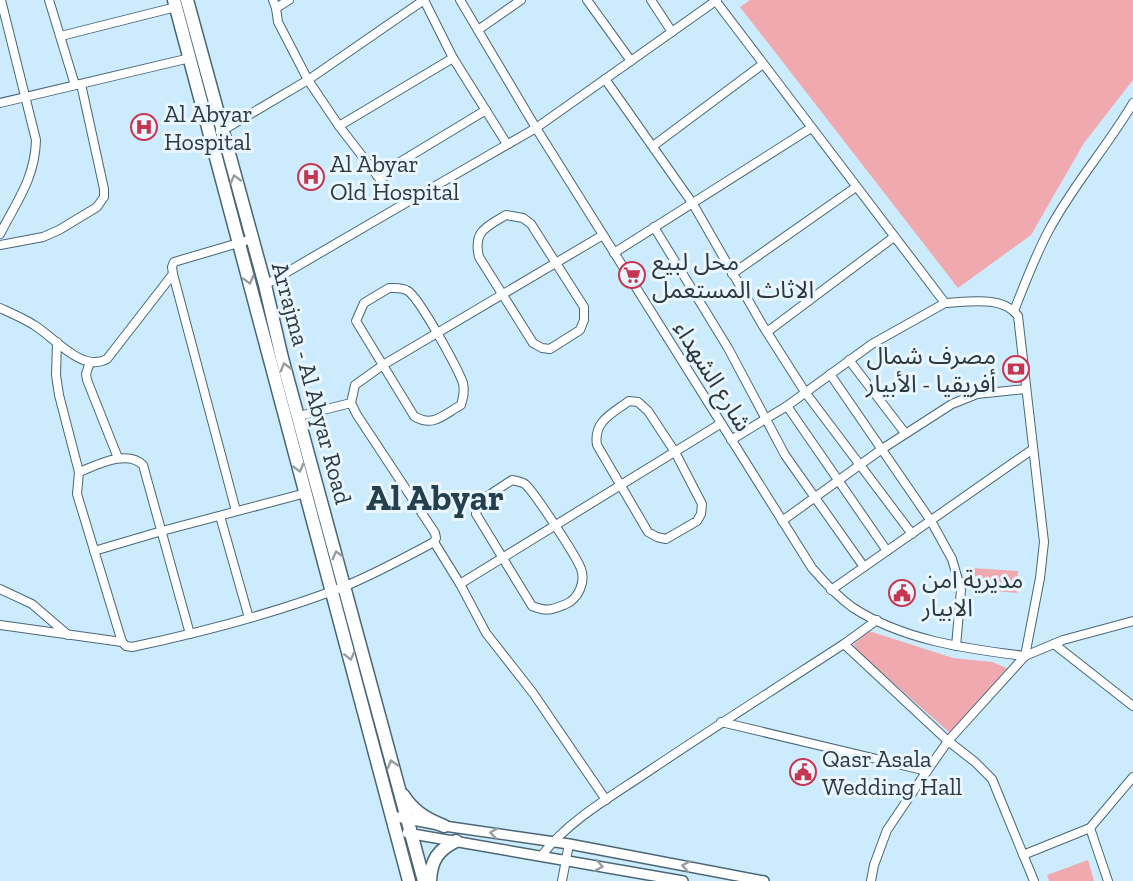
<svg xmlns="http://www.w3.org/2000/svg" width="1133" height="881" font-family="'Zilla Slab','Noto Sans Arabic',serif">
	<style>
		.green { fill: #f0a9ae }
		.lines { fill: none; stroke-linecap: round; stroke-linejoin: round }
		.minor-casing { stroke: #4a6675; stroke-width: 10 }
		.tertiary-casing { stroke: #4a6675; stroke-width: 12 }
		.trunk-casing { stroke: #4a6675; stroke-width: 15 }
		.minor { stroke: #fff; stroke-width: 8 }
		.tertiary { stroke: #fff; stroke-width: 9 }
		.trunk { stroke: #fff; stroke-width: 12 }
		.oneway { stroke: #969ca0 }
		.labels { text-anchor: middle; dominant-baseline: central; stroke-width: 6; stroke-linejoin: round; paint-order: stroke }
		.poi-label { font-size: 24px; fill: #2d3940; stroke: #e9f6fd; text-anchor: start }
		.street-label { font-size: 24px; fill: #2d3940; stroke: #e9f6fd }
		.town-label { font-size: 36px; font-weight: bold; fill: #243f4d; stroke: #e9f6fd }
	</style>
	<rect width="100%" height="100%" fill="#ccecfd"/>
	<!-- green -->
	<g class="green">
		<path d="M750,0H1133V80L1084,143L1031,235L958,288L740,7Z"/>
		<path d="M972,568L1018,571L1017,593L970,589Z"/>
		<path d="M869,631L953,658L992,662L1007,668L950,733L856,650L854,644Z"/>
		<path d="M1088,860L1094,881H1049L1047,875Z"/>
	</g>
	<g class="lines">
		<defs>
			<g id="minor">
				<path d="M49,0L75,85"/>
				<path d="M273,0L276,8L278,22L308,80L424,0"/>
				<path d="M424,0L453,58L507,144"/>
				<path d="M460,0L536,128L812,568C824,582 837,596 852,607C902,640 966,649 1025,656"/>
				<path d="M587,0L631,61"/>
				<path d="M651,0L672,32"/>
				<path d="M715,0L945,303C968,302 1003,295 1018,316L1044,542L1040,578L1025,656"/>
				<path d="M276,8L289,0"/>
				<path d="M478,30L521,0"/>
				<path d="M61,36L176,7"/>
				<path d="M605,79L693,204L763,326L805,392L912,534"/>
				<path d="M0,103L190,58"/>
				<path d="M339,126L453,58"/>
				<path d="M220,132L308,80L339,126L393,196L411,200L536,128L717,0"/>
				<path d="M653,146L763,64"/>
				<path d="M377,176L486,110"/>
				<path d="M506,215L523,218L531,224L584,307V320L580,330L550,349L542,348L533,343L479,257C473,231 486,227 506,215Z"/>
				<path d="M654,227L728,348L785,455L864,567"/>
				<path d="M0,234C17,201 35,178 36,140L1,0"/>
				<path d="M0,245L43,237L59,230L97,207L104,197V189L81,84"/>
				<path d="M614,253L811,128"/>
				<path d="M173,274L236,511"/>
				<path d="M732,274L856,187"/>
				<path d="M265,285L409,201"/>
				<path d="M389,288C395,288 402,287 408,291C420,299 457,367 463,383C465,391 463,398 461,405C443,415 433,428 414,416L356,321L364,303Z"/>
				<path d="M0,308C11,313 23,318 34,325C54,337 82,373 107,359L173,274L172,267L174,262L252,239"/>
				<path d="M1014,311C1025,283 1035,256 1049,230C1073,185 1107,147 1133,103"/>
				<path d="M767,332L894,237"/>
				<path d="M57,342L56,375L59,395L79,472L77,494L122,642L126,646L132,647C203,632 276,613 343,587C375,574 404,558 434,542L436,538L435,533L357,415L351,403"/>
				<path d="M849,360L905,433"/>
				<path d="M90,362L86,374L87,380L118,458"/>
				<path d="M830,374L931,521L952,559L961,590L956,646"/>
				<path d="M629,401L638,402L648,411L675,452L702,504L701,514L697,521L666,539L657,537L648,532L597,445C593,421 613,413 629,401Z"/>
				<path d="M787,406L887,551"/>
				<path d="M299,416L351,403L355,385L383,365L603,235"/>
				<path d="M731,440L787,406L872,344L945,303"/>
				<path d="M79,472C97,465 127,449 143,465L190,634"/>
				<path d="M512,480C517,481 522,482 525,484C534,492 577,557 581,569C586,582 578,599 566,604C551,610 548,612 532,606L476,514L480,501Z"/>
				<path d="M220,516L249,618"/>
				<path d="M782,521L882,449L952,404L977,394L1026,389"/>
				<path d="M434,542L460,584L486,633L533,693L606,800"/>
				<path d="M94,551L162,531L306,493"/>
				<path d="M460,584L720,424"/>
				<path d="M0,589L32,604L68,635"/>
				<path d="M831,590L1033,449"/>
				<path d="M877,620L844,644L948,741L975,762L992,779L1034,881"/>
				<path d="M0,625L122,642"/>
				<path d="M1054,644L1133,706"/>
				<path d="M721,722L927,771"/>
				<path d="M1090,828L1108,881"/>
				<path d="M542,855C569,820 612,796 649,771C713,728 779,686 844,644"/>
				<path d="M1023,855L1090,828L1133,777"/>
				<path d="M562,881L569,844"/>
				<path d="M871,881L874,865L887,830L927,771L948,741L1025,656L1063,640L1133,621"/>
			</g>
			<g id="tertiary">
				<path d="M392,816L444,826L569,844L764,881"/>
				<path d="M407,833L683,881"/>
			</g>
			<g id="trunk">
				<path d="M174,0L409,881"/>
				<path d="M187,0L265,285L282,358L424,881"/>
				<path d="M403,795C413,811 426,819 444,826"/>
				<path d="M430,881C431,860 438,850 456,841"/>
			</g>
		</defs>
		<!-- minor casing -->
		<use href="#minor" class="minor-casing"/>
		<!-- tertiary casing -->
		<use href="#tertiary" class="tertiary-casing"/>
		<!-- trunk casing -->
		<use href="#trunk" class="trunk-casing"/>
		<!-- minor -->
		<use href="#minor" class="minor"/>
		<!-- tertiary -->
		<use href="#tertiary" class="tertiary"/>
		<!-- trunk -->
		<use href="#trunk" class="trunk"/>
	</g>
	<!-- one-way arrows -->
	<defs><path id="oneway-chevron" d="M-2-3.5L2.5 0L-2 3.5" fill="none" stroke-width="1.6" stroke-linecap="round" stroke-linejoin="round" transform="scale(1.5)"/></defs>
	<g class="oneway">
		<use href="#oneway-chevron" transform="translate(235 179) rotate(-105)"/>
		<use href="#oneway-chevron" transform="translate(249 280) rotate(75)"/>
		<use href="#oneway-chevron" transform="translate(285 367) rotate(-106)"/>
		<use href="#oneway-chevron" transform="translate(299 468) rotate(75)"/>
		<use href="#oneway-chevron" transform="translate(337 555) rotate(-105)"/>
		<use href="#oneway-chevron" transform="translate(350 656) rotate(76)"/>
		<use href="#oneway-chevron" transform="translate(392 764) rotate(-106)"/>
		<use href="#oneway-chevron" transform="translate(494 833) rotate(-172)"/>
		<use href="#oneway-chevron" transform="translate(599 866) rotate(11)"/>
		<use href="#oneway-chevron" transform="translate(686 866) rotate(-169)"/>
	</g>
	<!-- icons -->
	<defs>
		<symbol id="hospital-ring" viewBox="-11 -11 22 22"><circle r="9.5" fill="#e9f6fd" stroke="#c63551" stroke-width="1.5"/><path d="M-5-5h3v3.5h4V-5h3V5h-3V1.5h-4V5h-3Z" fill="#c63551"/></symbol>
		<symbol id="supermarket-ring" viewBox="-11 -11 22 22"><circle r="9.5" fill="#e9f6fd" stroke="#c63551" stroke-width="1.5"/><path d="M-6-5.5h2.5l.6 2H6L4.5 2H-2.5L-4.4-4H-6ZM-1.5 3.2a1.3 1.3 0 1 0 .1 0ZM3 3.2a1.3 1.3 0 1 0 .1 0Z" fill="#c63551"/></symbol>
		<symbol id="bank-ring" viewBox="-11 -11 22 22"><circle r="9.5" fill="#e9f6fd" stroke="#c63551" stroke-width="1.5"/><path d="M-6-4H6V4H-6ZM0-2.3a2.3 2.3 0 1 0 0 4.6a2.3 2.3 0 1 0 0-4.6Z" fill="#c63551"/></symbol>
		<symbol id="civic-ring" viewBox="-11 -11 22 22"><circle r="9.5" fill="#e9f6fd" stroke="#c63551" stroke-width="1.5"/><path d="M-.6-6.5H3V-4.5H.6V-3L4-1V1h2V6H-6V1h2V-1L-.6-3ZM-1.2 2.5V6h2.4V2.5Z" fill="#c63551"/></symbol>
	</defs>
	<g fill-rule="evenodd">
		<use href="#hospital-ring" x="129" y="112" width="30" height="30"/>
		<use href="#hospital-ring" x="296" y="162" width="30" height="30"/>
		<use href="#supermarket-ring" x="617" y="260" width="30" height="30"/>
		<use href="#bank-ring" x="1001" y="354" width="30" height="30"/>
		<use href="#civic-ring" x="887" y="578" width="30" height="30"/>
		<use href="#civic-ring" x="788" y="757" width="30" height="30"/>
	</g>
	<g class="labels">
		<!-- poi labels -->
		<g class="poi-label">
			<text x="164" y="113">Al Abyar<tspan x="164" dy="28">Hospital</tspan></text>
			<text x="330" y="163">Al Abyar<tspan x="330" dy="28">Old Hospital</tspan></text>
			<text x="652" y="261">محل لبيع<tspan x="652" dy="28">الاثاث المستعمل</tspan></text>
			<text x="996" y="355" text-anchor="end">مصرف شمال<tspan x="996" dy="28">أفريقيا - الأبيار</tspan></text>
			<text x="922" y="579">مديرية امن<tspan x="922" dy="28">الابيار</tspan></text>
			<text x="822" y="758">Qasr Asala<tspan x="822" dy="28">Wedding Hall</tspan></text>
		</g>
		<!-- street labels -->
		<g class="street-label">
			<text transform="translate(713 376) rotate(58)">شارع الشهداء</text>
			<text transform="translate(312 383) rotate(75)">Arrajma - Al Abyar Road</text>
		</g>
		<!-- town labels -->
		<g class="town-label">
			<text x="435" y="497">Al Abyar</text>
		</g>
	</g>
</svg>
